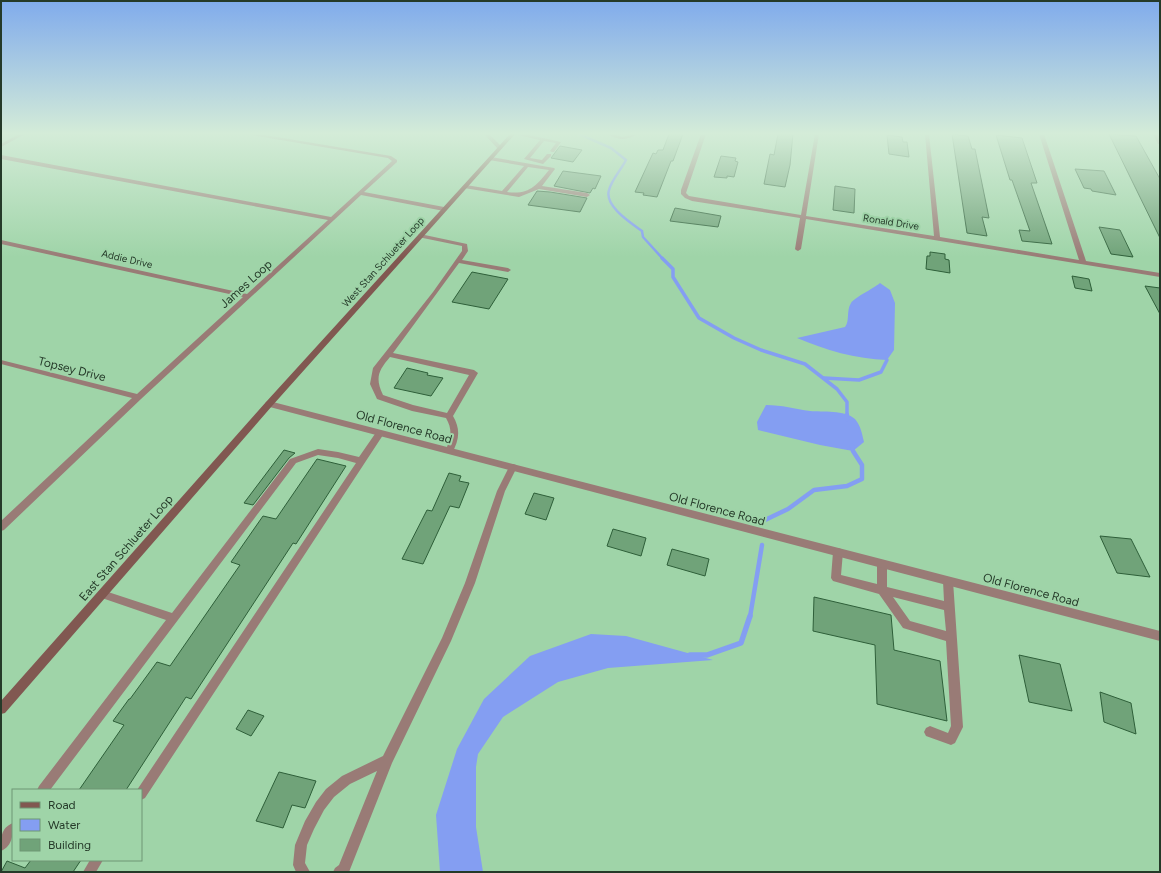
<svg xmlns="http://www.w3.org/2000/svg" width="1161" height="873" font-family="Figtree,sans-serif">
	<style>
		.water { fill: #849ef2 }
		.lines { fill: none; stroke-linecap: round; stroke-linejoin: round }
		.stream-far3 { stroke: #849ef2; stroke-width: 2.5 }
		.stream-far2 { stroke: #849ef2; stroke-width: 3.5 }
		.stream-far1 { stroke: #849ef2; stroke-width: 4.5 }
		.stream { stroke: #849ef2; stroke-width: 5.5 }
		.building { fill: #70a379; stroke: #2e5f39 }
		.service { fill: #997b76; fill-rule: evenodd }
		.minor { fill: #997b76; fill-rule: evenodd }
		.secondary { fill: #815851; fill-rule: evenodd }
		.labels { text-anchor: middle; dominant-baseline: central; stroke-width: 4; stroke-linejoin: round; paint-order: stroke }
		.far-street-label { font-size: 10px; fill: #253a29; stroke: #9fd4a8 }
		.street-label { font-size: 12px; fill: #253a29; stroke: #9fd4a8 }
	</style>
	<rect width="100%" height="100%" fill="#9fd4a8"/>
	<!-- water -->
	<g class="water">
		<path d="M880,283L890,290L895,303L894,350L887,360C856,359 825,350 797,338L845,327C850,321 846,311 851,303C855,297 873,289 880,283Z"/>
		<path d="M766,405C782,405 795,409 810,411C822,412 845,410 855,419C861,426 862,434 864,442L853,451L820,445L758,430L757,422Z"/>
		<path d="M591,634L626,636L713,660L608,668L558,682L503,717L478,754L476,767V827L483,872H440L436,815L457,749L484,699L530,656Z"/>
	</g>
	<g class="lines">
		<!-- stream-far3 -->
		<path class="stream-far3" d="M579,134L611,148L626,160C621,170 612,179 609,190C604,206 631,223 642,231L643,237L663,259"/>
		<!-- stream-far2 -->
		<g class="stream-far2">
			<path d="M662,258L673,269V277L699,318L734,338L761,350L805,364L837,389L847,402V416"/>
			<path d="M824,378L859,380L881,372L887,360"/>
		</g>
		<!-- stream-far1 -->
		<g class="stream-far1">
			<path d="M847,415V419"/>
			<path d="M765,520L788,509L814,490L847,486L862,479V465L853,451L852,446"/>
			<path d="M750,617L762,545"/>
		</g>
		<!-- stream -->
		<path class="stream" d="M690,655H707L741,643L750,616"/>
	</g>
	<!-- building -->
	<g class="building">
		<path d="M669,134H683L673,161H671L657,197L643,195L644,193L635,192L653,153L656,154L658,150H663Z"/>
		<path d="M778,134H793L790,165L785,187L764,184L770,154L774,155Z"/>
		<path d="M952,134L968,136L972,149H975L989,218L982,217L987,236L967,233Z"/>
		<path d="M1109,134L1136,136L1160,179V238Z"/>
		<path d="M887,135L902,137L903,142H907L909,157L889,154Z"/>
		<path d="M996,135L1022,138L1037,183H1031L1052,244L1022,241L1019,230L1030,231L1012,180H1010Z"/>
		<path d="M560,146L582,150L573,162L551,158Z"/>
		<path d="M721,156L736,158L735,161L738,162L734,177L727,176V178L714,177Z"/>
		<path d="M1075,169L1104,171L1116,195L1092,191L1091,189L1084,188Z"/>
		<path d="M563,171L601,176L595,189L593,188L590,193L554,186Z"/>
		<path d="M835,186L855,189L854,213L833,210Z"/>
		<path d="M537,191L550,192L587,198L580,212L528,205Z"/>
		<path d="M675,208L721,216L718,227L670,221Z"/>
		<path d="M1099,227L1120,230L1133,257L1111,254Z"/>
		<path d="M930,252L945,254V259L949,260L950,273L926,269L927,256H930Z"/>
		<path d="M472,272L508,279L489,309L452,302Z"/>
		<path d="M1072,276L1089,279L1092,291L1075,288Z"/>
		<path d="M1145,286L1160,288V314Z"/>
		<path d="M407,368L428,373L427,375L443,378L431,396L394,388Z"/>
		<path d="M284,450L295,453L289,458L253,505L244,503Z"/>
		<path d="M317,459L346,466L296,544L293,543L191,699L186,697L126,790H79L124,725L113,721L129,699H130L157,662L170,666L240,565L231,562L263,516L276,519Z"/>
		<path d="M449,473L461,476L459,481L469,483L459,508L450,506L423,564L402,559L427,510L432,511Z"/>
		<path d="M534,493L554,498L546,520L525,514Z"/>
		<path d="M613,529L646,538L641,556L607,546Z"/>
		<path d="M1100,536L1131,539L1150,577L1117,573Z"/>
		<path d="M672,549L709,559L705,576L667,565Z"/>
		<path d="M814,597L891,615L894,650L940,661L947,721L877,704L875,645L813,631Z"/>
		<path d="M1019,655L1060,664L1072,711L1029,702Z"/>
		<path d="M1100,692L1131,703L1136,734L1104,722Z"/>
		<path d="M248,710L264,716L251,736L236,729Z"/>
		<path d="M279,772L316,781L305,808L292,805L283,828L256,821Z"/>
		<path d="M31,860H81L73,872H1L7,861L25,868Z"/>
	</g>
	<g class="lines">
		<!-- service -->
		<g class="service">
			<path d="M484,134H489L502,147V149H498Z"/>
			<path d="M513,134H525L561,142L554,152H552L550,151L556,143L544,141L530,158L542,160L547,154H551V156L543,164L524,159L540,140Z"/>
			<path d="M607,134H614L622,137L637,134C627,141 617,140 607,134Z"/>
			<path d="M491,157L554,168L555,169L542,186L587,193L590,195L587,197L539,189L519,197L464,188V186L466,185L502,191L524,166L489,160L488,159ZM528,167L549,170C536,186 529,195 507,192Z"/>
			<path d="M420,234L467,244L468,251L462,260L508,268L511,270L508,272L459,263L393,353L474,370L478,373L453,416C461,430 459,440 452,453H446L445,451C451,439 453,430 446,418L412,411L377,399L370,384L373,368L433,292L462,251V246L418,237V235ZM390,357L469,375L447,413L413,405L383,395C375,378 378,371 390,357Z"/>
			<path d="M380,430L384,433L383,435L145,798L141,800V790H137L356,463L338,458L318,455L296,463L50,790H37L39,786L166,620L99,597L97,594L99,591L102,590L172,613L290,459L318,449L338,452L359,457L377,431Z"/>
			<path d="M513,464L516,465L517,467L505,491L475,583L451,641L392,763L349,872H333L335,868L339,865L377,771L350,784L334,797L324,810L314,829L307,845L305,863L310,872H296L293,865L295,845L305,821L316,802L326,789L342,776L383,756L442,638L465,583L497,491L510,465Z"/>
			<path d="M838,548L841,549L843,552L841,575L877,584V564L879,561L882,560L885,561L887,564V587L944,601L943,581L945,578L948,577L951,578L953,581L963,727L955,743L951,745L926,736L924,732L926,728L930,726L948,733L951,726L946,641L903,628L879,594L833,581L831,578L833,552L835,549ZM893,597L944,610L946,631L910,621Z"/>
			<path d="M13,823C13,834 13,846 1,851C1,839 0,828 13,823Z"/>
			<path d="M90,860H103L96,872H83Z"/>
		</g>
		<!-- minor -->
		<g class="minor">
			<path d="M19,134H25L1,147V144Z"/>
			<path d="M245,134H259L391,156L397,160V162L364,192L444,207L447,209L444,211L361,195L141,399L4,530L1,531V521L132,398L1,364V360L137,394L243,297L1,244V240L247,294L328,220L1,159V155L331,217L392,161L388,158Z"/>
			<path d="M701,134H706L686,193L689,196L801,215L815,134H819L806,216L934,236L925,134H929L940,237L1079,260L1039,134H1044L1086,261L1160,273V277L806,219L801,249L798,251L796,250L795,249L800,218L692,201L685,198L681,194V190Z"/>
			<path d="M1153,134H1158L1160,139V144H1158Z"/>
			<path d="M269,401L1160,631V641L266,406L265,404L266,402Z"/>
		</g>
		<!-- secondary -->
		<path class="secondary" d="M510,134H515L272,406L5,713L1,714V701L266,402Z"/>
	</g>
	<!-- sky -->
	<linearGradient id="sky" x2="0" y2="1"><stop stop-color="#80abec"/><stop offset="0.52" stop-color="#d4ecd8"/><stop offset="1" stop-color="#d4ecd8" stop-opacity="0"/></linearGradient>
	<rect width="1161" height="257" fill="url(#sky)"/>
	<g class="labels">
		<!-- far-street labels -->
		<g class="far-street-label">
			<text transform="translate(891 222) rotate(9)">Ronald Drive</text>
			<text transform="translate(127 259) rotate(13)">Addie Drive</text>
			<text transform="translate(383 262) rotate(-48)">West Stan Schlueter Loop</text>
		</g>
		<!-- street labels -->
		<g class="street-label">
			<text transform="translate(246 284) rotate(-42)">James Loop</text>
			<text transform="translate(72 369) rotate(14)">Topsey Drive</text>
			<text transform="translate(404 427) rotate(15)">Old Florence Road</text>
			<text transform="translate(717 509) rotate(15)">Old Florence Road</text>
			<text transform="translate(126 548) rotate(-49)">East Stan Schlueter Loop</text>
			<text transform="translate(1031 590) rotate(15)">Old Florence Road</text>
		</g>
	</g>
	<!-- border -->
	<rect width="1161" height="873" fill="none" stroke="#253a29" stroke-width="4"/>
	<!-- legend -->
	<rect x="12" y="789" width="130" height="72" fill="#9fd4a8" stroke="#6e9675"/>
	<rect x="20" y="802" width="20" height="6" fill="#815851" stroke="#6e9675"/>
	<text x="48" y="809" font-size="12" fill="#253a29">Road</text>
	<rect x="20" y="819" width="20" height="12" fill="#849ef2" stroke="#6e9675"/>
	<text x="48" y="829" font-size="12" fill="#253a29">Water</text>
	<rect x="20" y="839" width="20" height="12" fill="#70a379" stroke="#6e9675"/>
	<text x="48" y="849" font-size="12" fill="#253a29">Building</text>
</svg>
